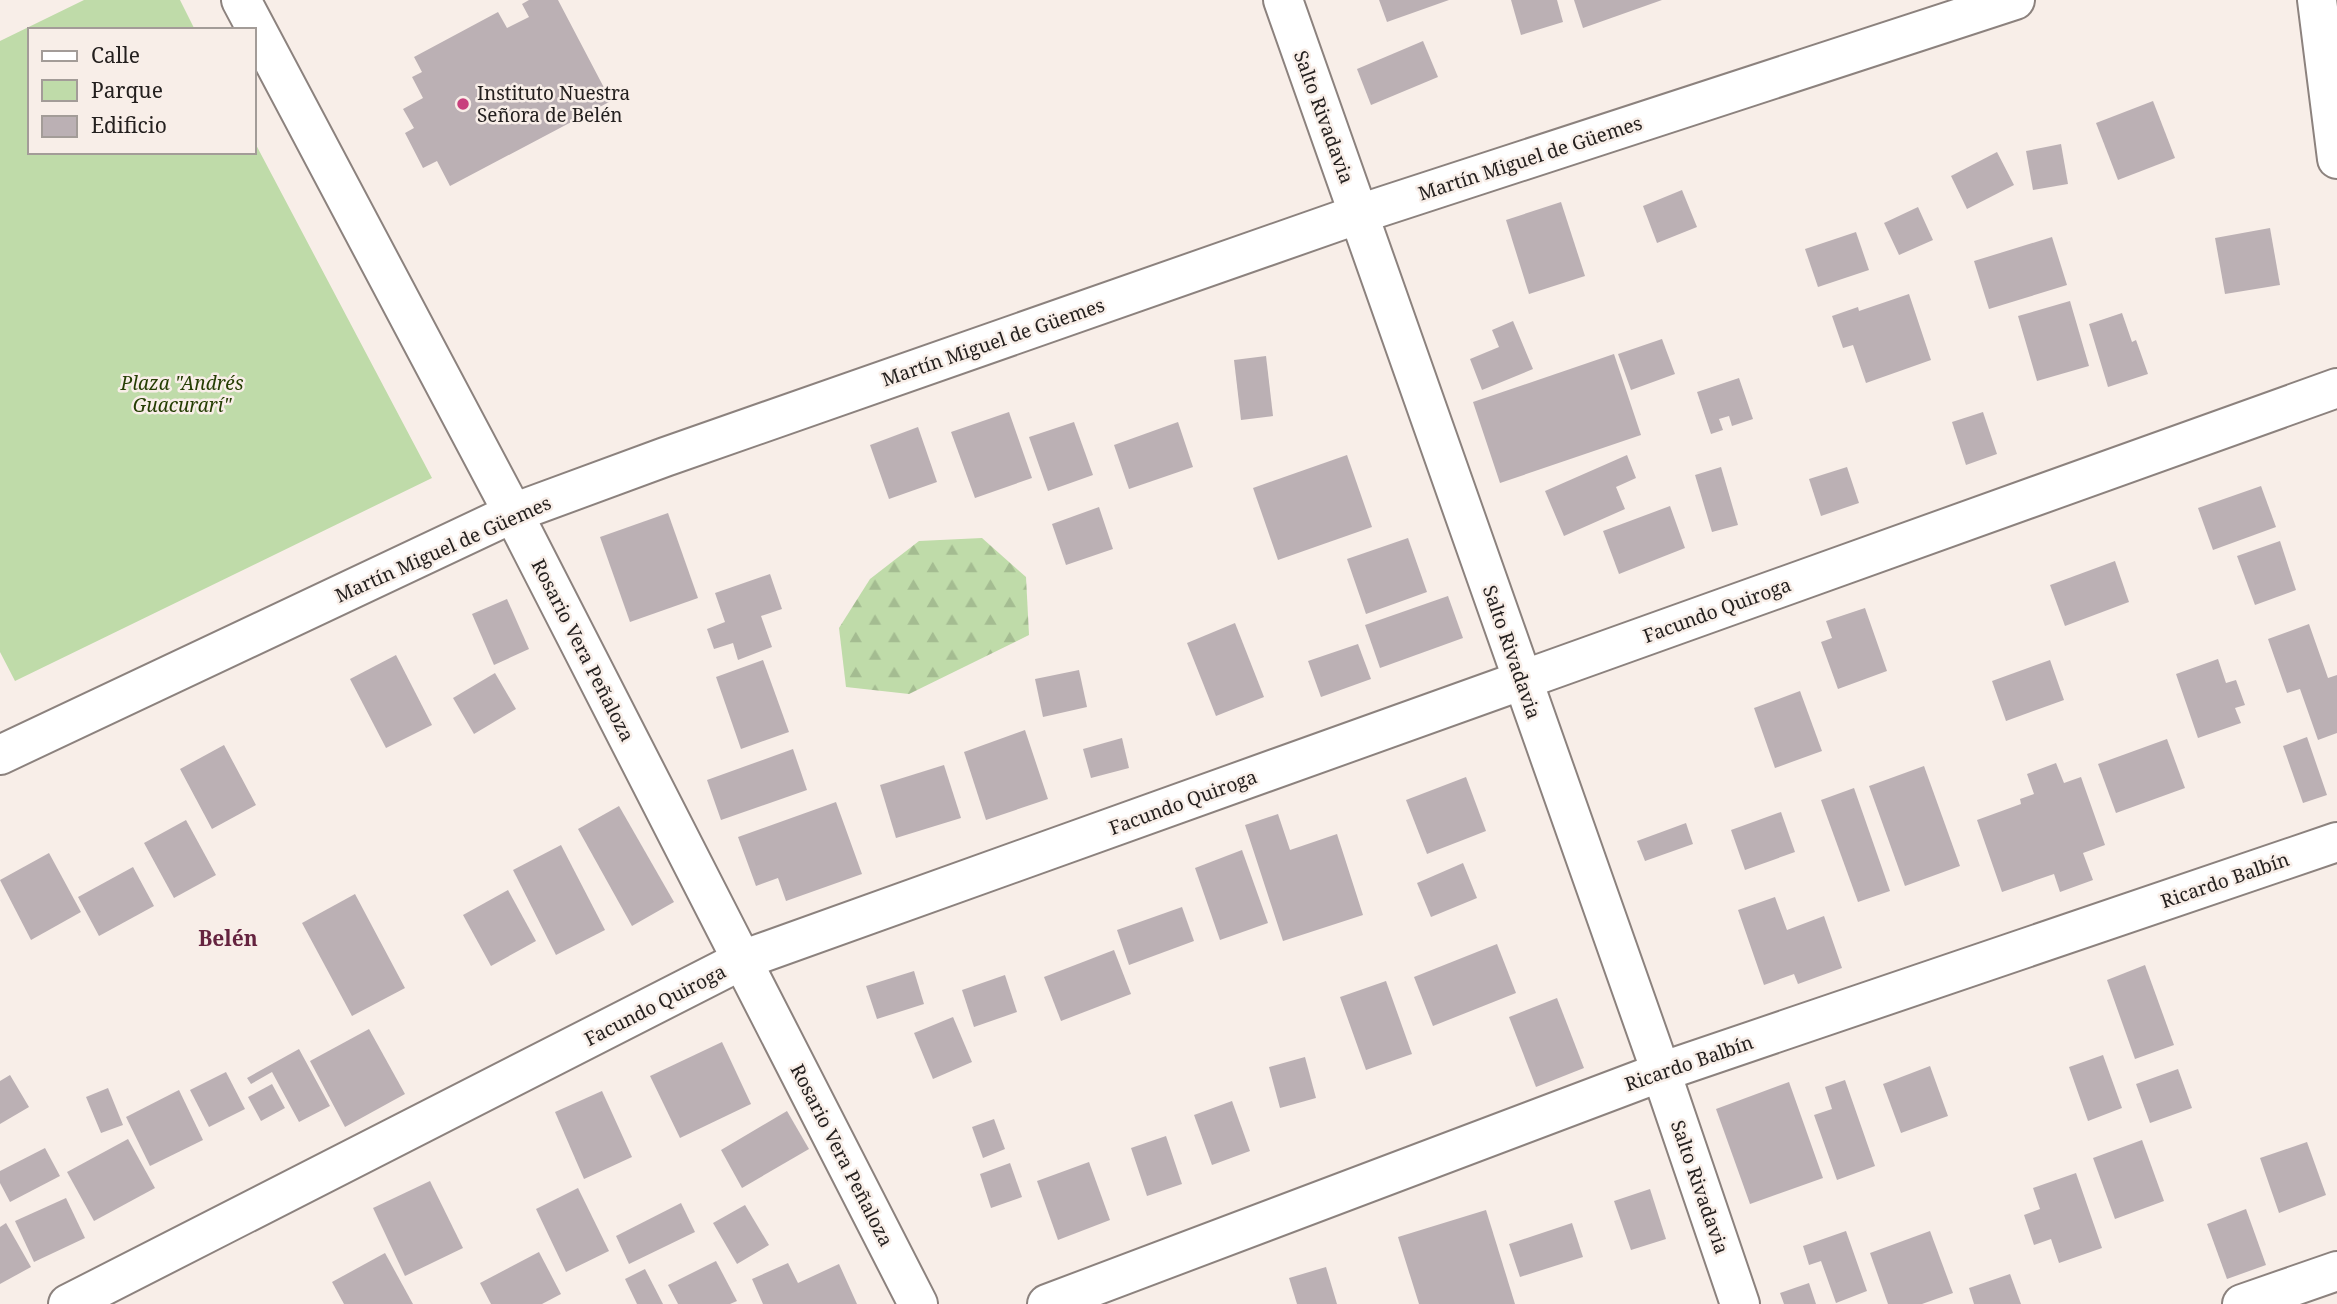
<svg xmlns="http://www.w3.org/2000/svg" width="2337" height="1304" font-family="'Noto Serif',serif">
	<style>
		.forest { fill: url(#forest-firs) }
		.park { fill: #bfdba9 }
		.building { fill: #bbb0b4 }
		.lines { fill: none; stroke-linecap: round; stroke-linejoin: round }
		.minor-casing { stroke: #8c827e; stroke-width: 42 }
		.minor { stroke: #fff; stroke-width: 38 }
		.poi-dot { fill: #c8407d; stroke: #f8eee8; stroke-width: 2.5 }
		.labels { text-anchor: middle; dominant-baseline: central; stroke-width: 5; stroke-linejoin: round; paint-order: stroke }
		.poi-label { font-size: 19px; fill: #24201f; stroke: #f8eee8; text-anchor: start }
		.street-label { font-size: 19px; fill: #24201f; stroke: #f8eee8 }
		.park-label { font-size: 19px; font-style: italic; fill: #253e03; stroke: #f8eee8 }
		.neighbourhood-label { font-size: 21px; font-weight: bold; fill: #65233f; stroke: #f8eee8 }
	</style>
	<defs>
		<pattern id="forest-firs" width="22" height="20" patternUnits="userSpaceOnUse" patternTransform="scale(1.75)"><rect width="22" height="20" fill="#bfdba9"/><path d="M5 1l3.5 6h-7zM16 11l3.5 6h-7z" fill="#a4bc91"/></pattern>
	</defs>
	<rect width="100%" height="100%" fill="#f8eee8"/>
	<!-- forest -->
	<path class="forest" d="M982,538L1026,577L1029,635L909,694L846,687L839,628L870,579L919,541Z"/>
	<!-- park -->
	<path class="park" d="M84,0H180L195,30H30V152H254V141L432,478L15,681L0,652V41Z"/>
	<!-- building -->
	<g class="building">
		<path d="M529,0H558L611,101L450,186L437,161L423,168L405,133L414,128L403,109L423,98L412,77L422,72L414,57L498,12L507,28L529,17L522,4Z"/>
		<path d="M1379,0H1449L1387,22Z"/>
		<path d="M1511,0H1557L1563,22L1521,35Z"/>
		<path d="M1574,0H1662L1583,28Z"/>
		<path d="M1423,41L1438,77L1371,105L1357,69Z"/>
		<path d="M2153,101L2175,158L2118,180L2096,123Z"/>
		<path d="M2061,144L2068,184L2033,190L2026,151Z"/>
		<path d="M1997,152L2014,185L1967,209L1951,176Z"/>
		<path d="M1682,190L1697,227L1657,243L1643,206Z"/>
		<path d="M1561,202L1585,276L1529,294L1506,220Z"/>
		<path d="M1918,207L1933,240L1899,255L1884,223Z"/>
		<path d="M2270,228L2280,285L2225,294L2215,238Z"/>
		<path d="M1856,232L1869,270L1818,287L1805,249Z"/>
		<path d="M2052,237L2067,285L1989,309L1974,261Z"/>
		<path d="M1909,294L1931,360L1866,383L1853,345L1843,348L1832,316L1858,307L1859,311Z"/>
		<path d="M2070,301L2089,366L2037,381L2018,316Z"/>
		<path d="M2122,313L2132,342L2136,340L2148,374L2108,387L2089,324Z"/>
		<path d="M1513,321L1533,369L1482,390L1470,359L1499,347L1492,330Z"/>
		<path d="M1662,339L1675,374L1631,390L1618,354Z"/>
		<path d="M1614,354L1641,435L1500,483L1473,402Z"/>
		<path d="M1266,356L1273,416L1241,420L1234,360Z"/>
		<path d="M1739,378L1753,419L1732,426L1729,416L1719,419L1723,430L1711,434L1697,392Z"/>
		<path d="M1009,412L1032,478L975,498L951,432Z"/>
		<path d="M1983,412L1997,454L1966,465L1952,422Z"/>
		<path d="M1074,422L1093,475L1048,491L1029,437Z"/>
		<path d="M1178,422L1193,467L1129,489L1114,445Z"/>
		<path d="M918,427L937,482L889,499L870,445Z"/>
		<path d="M1347,455L1372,527L1278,560L1253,488Z"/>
		<path d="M1627,455L1636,478L1616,487L1625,509L1564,536L1545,491Z"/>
		<path d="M1721,467L1738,525L1712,532L1695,475Z"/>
		<path d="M1847,467L1859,503L1821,516L1809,479Z"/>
		<path d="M2261,486L2276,527L2213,550L2198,508Z"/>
		<path d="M1670,506L1685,548L1619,574L1603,531Z"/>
		<path d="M1099,507L1113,549L1066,565L1052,524Z"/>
		<path d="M668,513L698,598L630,622L600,537Z"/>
		<path d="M1408,538L1427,592L1366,614L1347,559Z"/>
		<path d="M2280,541L2296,590L2255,605L2237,556Z"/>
		<path d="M2115,561L2129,602L2065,626L2050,585Z"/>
		<path d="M770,574L782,609L761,616L772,647L738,660L733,643L714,649L707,629L725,622L715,593Z"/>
		<path d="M1448,596L1463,638L1380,668L1365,625Z"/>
		<path d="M507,599L529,649L494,665L472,614Z"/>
		<path d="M1865,608L1887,671L1838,689L1821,642L1832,638L1826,621Z"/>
		<path d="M1235,623L1264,697L1216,716L1187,643Z"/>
		<path d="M2309,624L2328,678L2337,675V733L2318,740L2300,689L2287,693L2268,639Z"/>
		<path d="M1358,644L1371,679L1321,697L1308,661Z"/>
		<path d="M396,655L432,725L386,748L350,679Z"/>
		<path d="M2218,659L2226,683L2236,680L2245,705L2235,708L2241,723L2198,738L2176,674Z"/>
		<path d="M763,660L789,732L741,749L716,677Z"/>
		<path d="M2050,660L2064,700L2006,721L1992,681Z"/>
		<path d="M1079,670L1087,707L1043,717L1035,679Z"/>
		<path d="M495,673L516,709L474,734L453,698Z"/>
		<path d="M1800,691L1822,751L1775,768L1754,708Z"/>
		<path d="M1025,730L1048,799L986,820L964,752Z"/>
		<path d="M2307,737L2327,795L2303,803L2283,746Z"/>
		<path d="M1122,738L1129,768L1091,778L1083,749Z"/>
		<path d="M2167,739L2185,788L2116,813L2098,764Z"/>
		<path d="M224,745L256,805L212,829L180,769Z"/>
		<path d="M793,749L807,790L721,820L707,780Z"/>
		<path d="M2056,763L2064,783L2081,777L2105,845L2083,853L2093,880L2060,892L2054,874L2002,892L1977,820L2021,804L2020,799L2034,794L2027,774Z"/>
		<path d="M944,765L961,818L896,838L880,785Z"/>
		<path d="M1924,766L1960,866L1905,886L1869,786Z"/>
		<path d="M1466,777L1486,831L1427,854L1406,800Z"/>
		<path d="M1854,788L1890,891L1858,902L1821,800Z"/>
		<path d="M836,802L862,874L786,901L778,878L756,886L738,837Z"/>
		<path d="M619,806L674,902L632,926L578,829Z"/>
		<path d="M1781,812L1795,852L1745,870L1731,830Z"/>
		<path d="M1278,814L1290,850L1337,834L1363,915L1283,941L1245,825Z"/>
		<path d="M186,820L216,875L174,898L144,843Z"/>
		<path d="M1686,823L1693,844L1645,861L1637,841Z"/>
		<path d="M561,845L605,930L556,955L513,870Z"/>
		<path d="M1242,850L1268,923L1220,940L1195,868Z"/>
		<path d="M49,853L81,912L31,940L0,880Z"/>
		<path d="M1463,863L1477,898L1431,917L1417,883Z"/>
		<path d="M133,867L154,906L99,936L78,897Z"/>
		<path d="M508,890L536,941L491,966L463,915Z"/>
		<path d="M355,894L405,988L352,1016L302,923Z"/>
		<path d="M1775,897L1787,930L1824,916L1842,968L1798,984L1794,974L1764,985L1738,910Z"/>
		<path d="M1182,907L1194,941L1129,965L1117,930Z"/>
		<path d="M1497,944L1516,993L1433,1026L1414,977Z"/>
		<path d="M1114,950L1131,994L1061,1021L1044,977Z"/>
		<path d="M2145,965L2174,1045L2135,1059L2107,980Z"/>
		<path d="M914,971L924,1004L877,1019L866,986Z"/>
		<path d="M1005,975L1017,1012L974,1027L962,990Z"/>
		<path d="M1386,981L1412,1054L1366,1070L1340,997Z"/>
		<path d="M1557,998L1584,1068L1536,1087L1509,1017Z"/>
		<path d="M953,1017L972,1062L933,1079L914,1033Z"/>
		<path d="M369,1029L405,1094L345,1127L310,1061Z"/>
		<path d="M722,1042L751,1104L680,1138L650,1076Z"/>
		<path d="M299,1049L330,1106L299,1122L272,1072L251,1084L247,1078Z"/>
		<path d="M2103,1055L2122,1108L2088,1121L2069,1067Z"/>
		<path d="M1305,1057L1316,1098L1280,1108L1269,1067Z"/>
		<path d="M1930,1066L1948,1116L1901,1133L1883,1084Z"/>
		<path d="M2178,1069L2192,1108L2150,1123L2136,1084Z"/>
		<path d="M226,1072L245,1109L209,1127L190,1090Z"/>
		<path d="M10,1075L29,1107L0,1124V1081Z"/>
		<path d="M1845,1080L1875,1166L1837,1180L1814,1115L1832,1109L1825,1087Z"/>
		<path d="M1789,1082L1823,1178L1750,1204L1716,1109Z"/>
		<path d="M272,1084L285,1108L261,1121L248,1097Z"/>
		<path d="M108,1088L123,1125L101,1133L86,1097Z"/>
		<path d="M179,1090L203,1140L150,1166L126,1117Z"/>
		<path d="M602,1091L632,1157L584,1179L555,1112Z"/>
		<path d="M1232,1101L1250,1151L1212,1165L1194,1115Z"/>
		<path d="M787,1111L809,1149L742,1188L721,1150Z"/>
		<path d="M994,1119L1005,1149L983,1158L972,1127Z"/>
		<path d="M1166,1136L1182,1184L1147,1196L1131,1148Z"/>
		<path d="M128,1139L155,1188L94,1221L67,1172Z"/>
		<path d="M2142,1140L2164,1201L2115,1219L2093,1158Z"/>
		<path d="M2307,1142L2326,1195L2279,1213L2260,1158Z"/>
		<path d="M45,1148L60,1176L10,1202L0,1183V1171Z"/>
		<path d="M1089,1162L1110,1220L1058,1240L1037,1181Z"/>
		<path d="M1010,1163L1022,1197L991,1208L980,1174Z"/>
		<path d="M2076,1173L2102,1248L2059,1263L2051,1239L2034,1245L2024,1215L2040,1209L2033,1188Z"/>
		<path d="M430,1181L463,1248L405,1276L373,1208Z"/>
		<path d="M578,1188L609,1251L566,1272L536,1209Z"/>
		<path d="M1650,1189L1666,1239L1631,1250L1614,1201Z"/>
		<path d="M66,1198L85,1238L34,1262L15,1221Z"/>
		<path d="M681,1203L695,1232L629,1264L616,1236Z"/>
		<path d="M745,1205L769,1245L737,1264L713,1223Z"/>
		<path d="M2246,1209L2266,1265L2227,1279L2207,1224Z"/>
		<path d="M1486,1210L1515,1304H1419L1398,1237Z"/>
		<path d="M6,1223L31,1267L0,1284V1227Z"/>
		<path d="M1572,1223L1583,1257L1520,1277L1509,1244Z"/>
		<path d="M1846,1231L1867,1291L1836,1303L1821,1261L1809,1265L1803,1246Z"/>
		<path d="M1930,1231L1953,1293L1922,1304H1888L1870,1253Z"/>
		<path d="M539,1252L561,1294L542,1304H491L480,1283Z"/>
		<path d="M385,1253L413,1304H344L332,1282Z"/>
		<path d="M716,1261L737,1301L730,1304H678L668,1285Z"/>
		<path d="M788,1263L798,1283L839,1264L857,1304H763L752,1279Z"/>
		<path d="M1326,1267L1337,1304H1297L1289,1278Z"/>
		<path d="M645,1269L663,1304H637L625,1279Z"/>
		<path d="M2010,1274L2021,1304H1974L1969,1288Z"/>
		<path d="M1809,1283L1816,1304H1784L1780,1293Z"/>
	</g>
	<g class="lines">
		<defs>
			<g id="minor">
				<path d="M241,0L513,513L918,1304"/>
				<path d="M1283,0L1661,1072L1740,1304"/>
				<path d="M2317,0L2337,159"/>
				<path d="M0,755L513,513L665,457L1359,214L2015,0"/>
				<path d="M68,1304L742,960L2337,388"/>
				<path d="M1047,1304L1661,1072L2337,842"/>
				<path d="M2242,1304L2337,1271"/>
			</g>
		</defs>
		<!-- minor casing -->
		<use href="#minor" class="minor-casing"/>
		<!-- minor -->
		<use href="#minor" class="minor"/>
	</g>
	<!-- markers -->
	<circle class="poi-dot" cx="463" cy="104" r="7"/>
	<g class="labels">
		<!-- poi labels -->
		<g class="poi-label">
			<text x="477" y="93">Instituto Nuestra<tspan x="477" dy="22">Señora de Belén</tspan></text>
		</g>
		<!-- street labels -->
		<g class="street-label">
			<text transform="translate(1324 117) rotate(70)">Salto Rivadavia</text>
			<text transform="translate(1530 158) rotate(-18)">Martín Miguel de Güemes</text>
			<text transform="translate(993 342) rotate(-19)">Martín Miguel de Güemes</text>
			<text transform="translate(443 549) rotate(-24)">Martín Miguel de Güemes</text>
			<text transform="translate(1717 610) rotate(-20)">Facundo Quiroga</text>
			<text transform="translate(583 650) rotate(63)">Rosario Vera Peñaloza</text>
			<text transform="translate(1512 652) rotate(71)">Salto Rivadavia</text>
			<text transform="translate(1183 802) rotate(-20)">Facundo Quiroga</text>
			<text transform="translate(2225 880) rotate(-19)">Ricardo Balbín</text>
			<text transform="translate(655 1005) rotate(-27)">Facundo Quiroga</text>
			<text transform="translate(1689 1063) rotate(-19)">Ricardo Balbín</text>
			<text transform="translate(842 1155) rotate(63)">Rosario Vera Peñaloza</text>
			<text transform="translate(1700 1187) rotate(71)">Salto Rivadavia</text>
		</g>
		<!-- park labels -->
		<g class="park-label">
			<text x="182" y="383">Plaza "Andrés<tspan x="182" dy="22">Guacurarí"</tspan></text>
		</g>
		<!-- neighbourhood labels -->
		<g class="neighbourhood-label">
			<text x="228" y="938">Belén</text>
		</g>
	</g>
	<!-- legend -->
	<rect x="28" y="28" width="228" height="126" fill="#f8eee8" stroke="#a39c98" stroke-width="2"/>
	<rect x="42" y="51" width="35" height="10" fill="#ffffff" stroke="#a39c98" stroke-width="2"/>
	<text x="91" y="63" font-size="21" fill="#24201f">Calle</text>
	<rect x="42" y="80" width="35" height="21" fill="#bfdba9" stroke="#a39c98" stroke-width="2"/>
	<text x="91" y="98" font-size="21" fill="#24201f">Parque</text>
	<rect x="42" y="116" width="35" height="21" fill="#bbb0b4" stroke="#a39c98" stroke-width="2"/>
	<text x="91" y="133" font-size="21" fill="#24201f">Edificio</text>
</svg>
